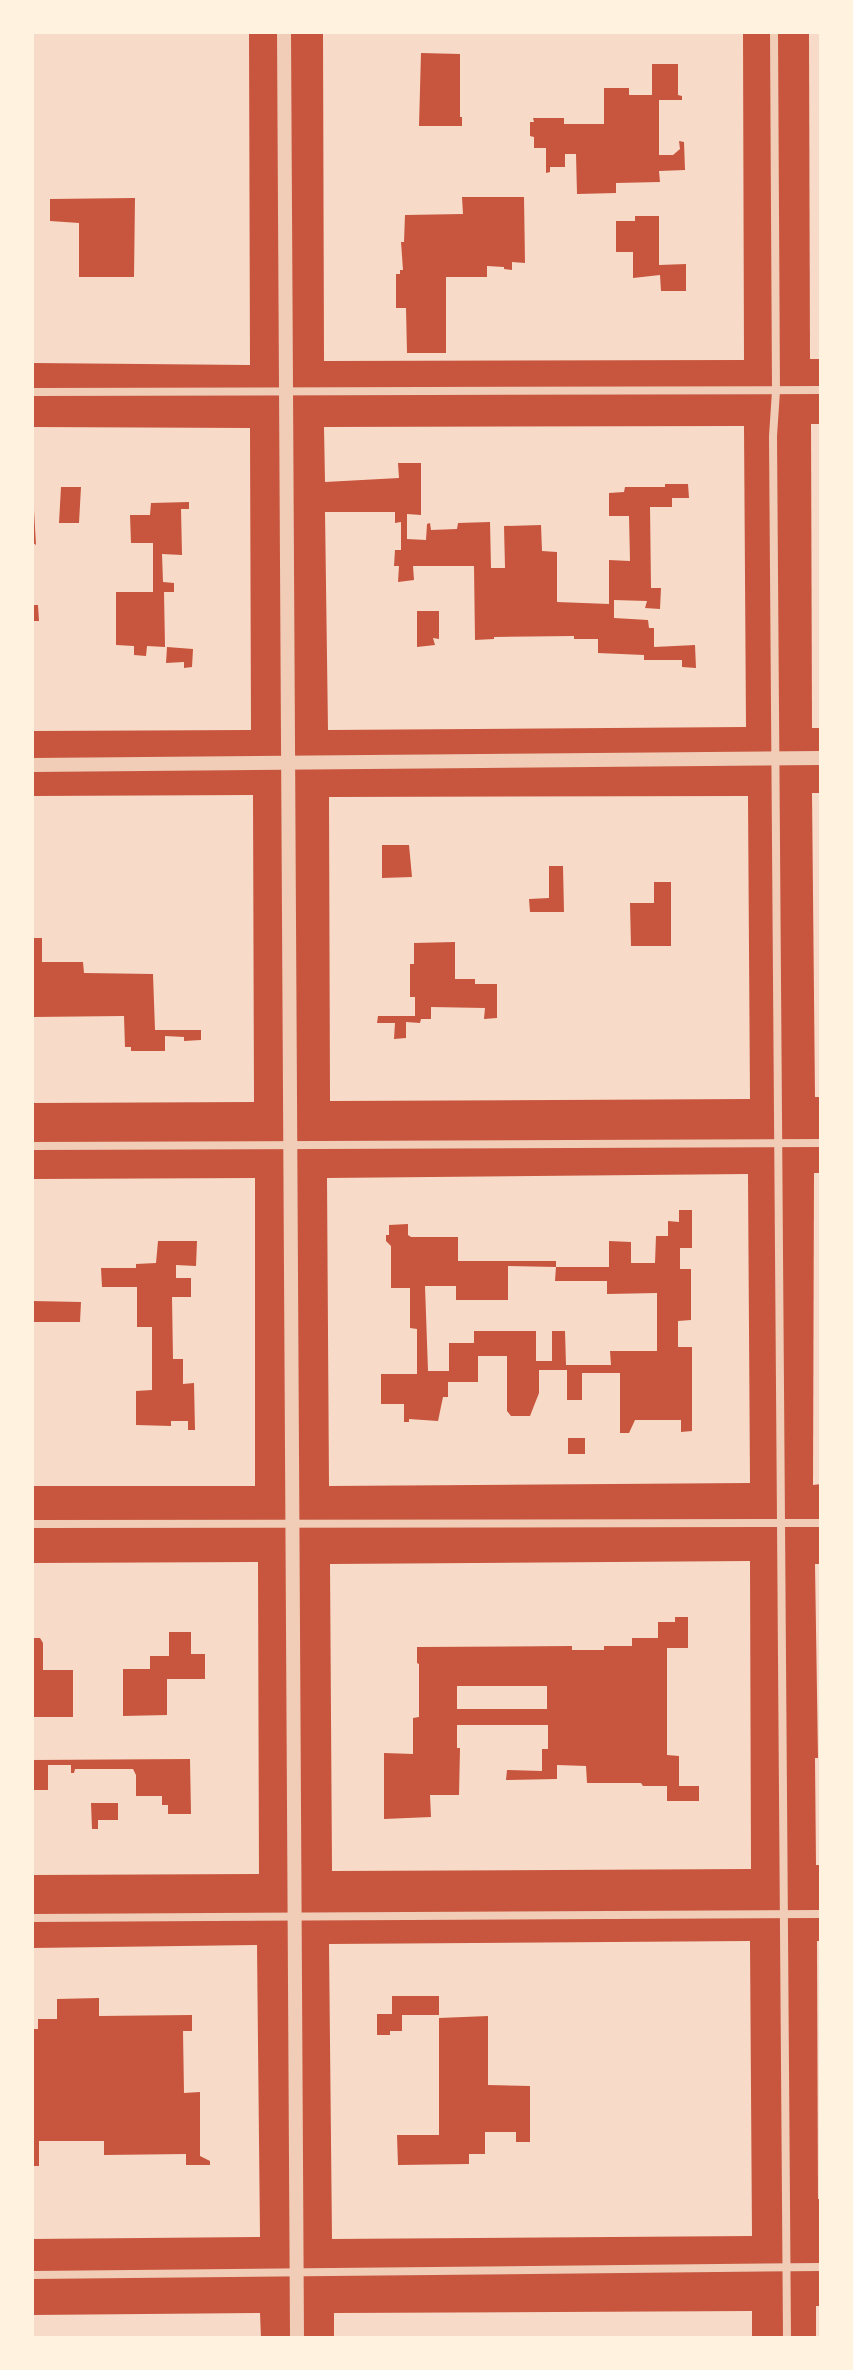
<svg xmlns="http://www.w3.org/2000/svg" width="853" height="2370" font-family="Commissioner,sans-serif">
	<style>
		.building { fill: #f7dbc8; fill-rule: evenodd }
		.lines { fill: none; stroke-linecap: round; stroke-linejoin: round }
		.minor { stroke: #f1ccb7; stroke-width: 8 }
		.tertiary { stroke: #f1ccb7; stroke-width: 14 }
	</style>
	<rect width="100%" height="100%" fill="#c8553d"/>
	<!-- building -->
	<g class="building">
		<path d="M32,32H249L250,365L32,363ZM135,198L134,277H79V223L50,221V199Z"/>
		<path d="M323,32H743L744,360L324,361ZM421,53L460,54V117H462V126H419ZM652,64H678V95L682,96V100H659V155H673L680,149L679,141L684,142L685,170L659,171L660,182L616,183V193L577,194L576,154H565V167H550V172L546,173V148H534V137L530,136V122H534L533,118H564V124H604V88H629V95H652ZM462,197H524L525,263L512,262V270L504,269V267L487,266V277H446V353H407L406,308H396V274H400V270H403L401,242H404L405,215L463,214ZM635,216H659V265L686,264V291H661L660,275L633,278V252H616V221H635Z"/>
		<path d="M809,32H821V359H810Z"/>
		<path d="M811,424H821V728H812Z"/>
		<path d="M744,426L746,727L328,730L325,512H395V523L401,522V550H395L394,566H399L398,582L414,580L413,566H474L475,640L494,639V637L574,636V639H598V653L644,655V660H682V667L696,668L695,645L654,647V628H649L648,620L614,618V600L647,601L645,608L660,609L661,588H651L650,507H672V498H689L688,484H665V487H625L624,492L609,493V516H629L630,561L609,560V604L557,602V552L542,551L541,525L504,526L505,568H491L490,522L458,523L457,529L431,530L430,523L427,524L426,540L407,539V514L421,515V463H398L399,478L325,482L324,427ZM417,611H439V639L433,638L435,645L417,647Z"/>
		<path d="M32,427L250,428L251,730L32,731V621H39L38,605H32V542L36,545L34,510H32ZM61,487H81L79,523H59ZM189,502V509H181L182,555L162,554L163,582L174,583V592H164L165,647L147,646L146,656L134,655V646L116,645V592H153V543H131L130,515H150L151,503ZM167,647L193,649L192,667L184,668V662L166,663Z"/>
		<path d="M812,793H821V1097H815Z"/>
		<path d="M253,795L254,1102L32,1103V1017L124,1016L125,1047H131V1051H165V1036L184,1037V1041L201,1040V1030H155L153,974L84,973L83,962H42V938H32V796Z"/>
		<path d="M748,796L750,1099L330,1101L329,797ZM382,845H409L412,877L382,878ZM549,866H563L564,912H530L529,899L549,898ZM654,882H671V946H631L630,903H654ZM455,942V979H475V984H497V1018L484,1019L485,1008L431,1007V1019H421L420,1023L406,1022V1038L394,1039L395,1023H377L378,1016H415V997H410V964H414V943Z"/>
		<path d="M814,1173H821V1484L813,1485Z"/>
		<path d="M748,1174L750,1483L329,1486L327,1178ZM679,1210H692V1248H680V1269H691V1320L678,1321V1347H692V1431L681,1432V1420H635L629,1433H620V1373H582V1400H567V1370H539V1393L530,1416H511L507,1411V1356H478V1382H448V1397H443L438,1421L409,1419V1422H404V1404H381V1374H417V1329L410,1328V1288H391V1246L386,1241V1235H389V1225L408,1224V1235L411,1237H458V1261H556V1267L508,1266V1300H456V1286H425L428,1371H449V1343H474V1331H536V1361H552V1331H565L566,1365H611L610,1351H657V1293L607,1294V1281H555L556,1267H609V1241L631,1242V1263H655L656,1236H668V1221L679,1222ZM568,1438H585V1454H568Z"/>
		<path d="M255,1178V1486H32V1322H80L81,1302L32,1301V1179ZM158,1241H197L196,1266L176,1265V1278H191V1297H172L173,1359H183V1384L194,1383L195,1430H188V1421H171V1426L136,1425V1391L152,1390V1327H137V1287H102L101,1268H136V1264L156,1263Z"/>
		<path d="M750,1561L751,1869L332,1871L330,1564ZM675,1617H688V1648H667V1755L679,1756V1786H699V1801H667V1786H643L641,1783H587L586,1766L557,1765V1779L506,1780L507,1770L542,1771V1749H548V1725H457V1748H460L459,1795H430L431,1817L384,1819V1753L413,1754V1718L419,1717V1664L417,1663V1647L572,1646V1650H604V1646H632V1638H658V1622H675Z"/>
		<path d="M258,1562L259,1874L32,1875V1790H48V1765H71V1773H74L75,1769H133L136,1775V1796H162V1805H168V1814H191L190,1759L32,1760V1717H73V1670H43V1643L40,1638H32V1563ZM169,1632H191V1654H205V1679H167V1715L123,1716V1669H150V1656H169ZM91,1803H118V1820H98V1829H92Z"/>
		<path d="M815,1564H821V1865H816L815,1758H818Z"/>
		<rect x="457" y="1686" width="90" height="23"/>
		<path d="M750,1941L752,2236L332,2239L329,1944ZM392,1996H439V2015H402V2031H390V2035H377V2014H392ZM488,2016V2085L530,2086V2142H516V2132H485V2154H469V2164L398,2165L397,2135H439V2018Z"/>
		<path d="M817,1941H821V2199H818Z"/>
		<path d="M257,1945L260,2237L32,2239V2166H39V2141H104V2155L186,2154V2165H210V2161L200,2156V2092L184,2093L183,2031H192V2015L99,2016V1998L57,1999V2019H38V2029H32V1948Z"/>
		<rect x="816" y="2306" width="5" height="32"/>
		<path d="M752,2311V2338H334V2313Z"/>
		<path d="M260,2313L261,2338H32V2315Z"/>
	</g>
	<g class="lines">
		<!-- minor -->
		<g class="minor">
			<path d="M774,32L776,391L773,436L787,2338"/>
			<path d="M32,392L821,390"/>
			<path d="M32,1146L821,1143"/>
			<path d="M32,1524L821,1523"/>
			<path d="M32,1918L821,1914"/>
			<path d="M32,2275L821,2267"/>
		</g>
		<!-- tertiary -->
		<g class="tertiary">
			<path d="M284,32L297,2338"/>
			<path d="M32,765L821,758"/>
		</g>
	</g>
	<!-- border -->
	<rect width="853" height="2370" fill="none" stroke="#fff3e0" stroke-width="68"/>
</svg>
